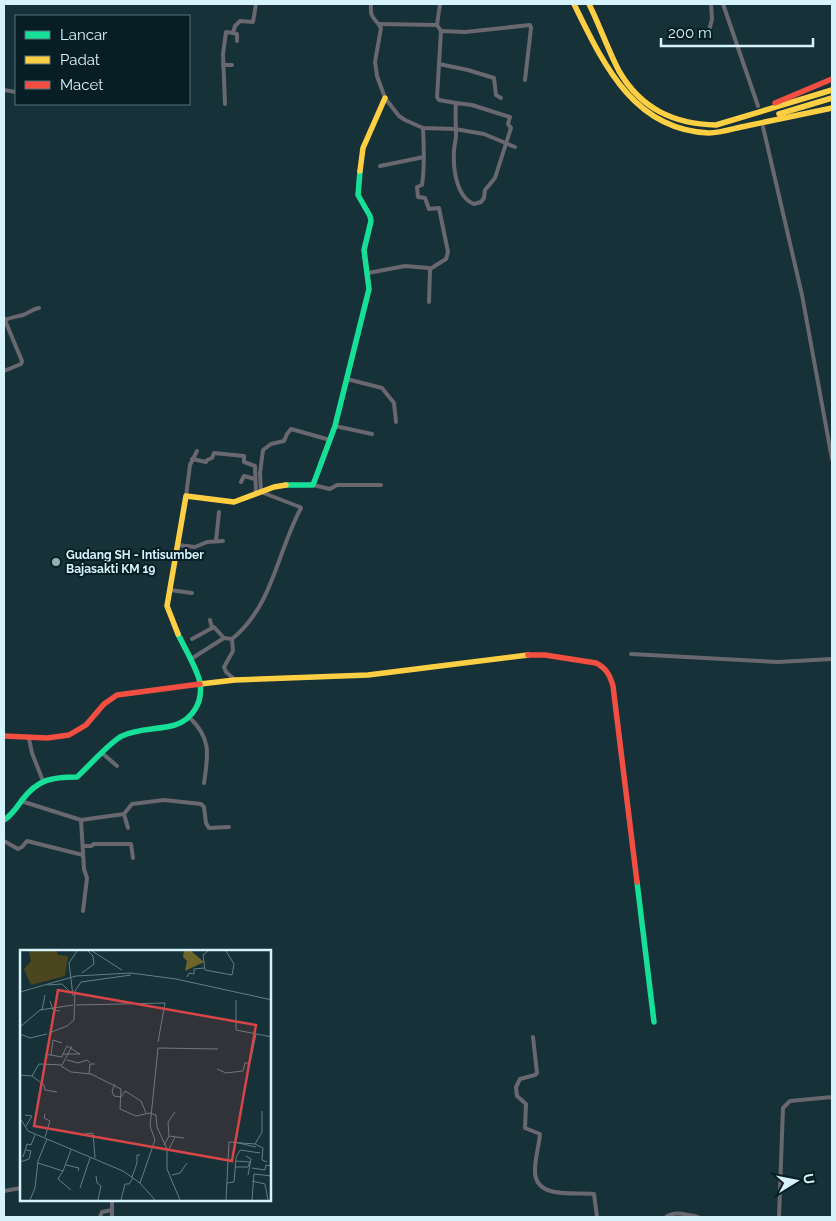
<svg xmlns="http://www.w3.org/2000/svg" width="836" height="1221" font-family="Raleway,sans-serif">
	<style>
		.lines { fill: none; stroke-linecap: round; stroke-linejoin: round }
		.street { stroke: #69676f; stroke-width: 4 }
		.fast { stroke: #16e098; stroke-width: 5.5 }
		.slow { stroke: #ffcf43; stroke-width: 5.5 }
		.jam { stroke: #f24e42; stroke-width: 5.5 }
		.poi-dot { fill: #93afb6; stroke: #061e24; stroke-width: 2 }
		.labels { text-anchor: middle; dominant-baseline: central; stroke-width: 4; stroke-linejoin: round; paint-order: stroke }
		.poi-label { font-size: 12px; font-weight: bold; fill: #d6f3fb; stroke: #061e24; text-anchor: start }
		.inset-road { fill: none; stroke: #637f85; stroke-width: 1 }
		.view { fill: #d64648; fill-opacity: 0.15; stroke: #d64648; stroke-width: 2.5 }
		.inset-edge { fill: none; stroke: #d6f3fb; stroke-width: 2.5 }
	</style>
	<rect width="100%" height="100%" fill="#163137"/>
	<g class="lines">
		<!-- street -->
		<g class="street">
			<path d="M371,4C370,20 374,16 381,28L375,62L377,76L385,98L399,116L405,120L423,128L455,129L484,134L515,147"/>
			<path d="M440,4L437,25L441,31L437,97L439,100L456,103C455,114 456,125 456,135C456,141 454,146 454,151C453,168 456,197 474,204L481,202L484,198L485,190L495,178L510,131L511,128L508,124L510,117L472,105L456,103"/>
			<path d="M723,4L758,106"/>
			<path d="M379,24L437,25"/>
			<path d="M441,31L465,32L530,25L531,28L525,80"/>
			<path d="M233,33L237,34V41"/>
			<path d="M708,35L712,19L711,4"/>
			<path d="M439,64L468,70L494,78L496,95L501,98"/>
			<path d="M223,65H232"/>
			<path d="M4,90L16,92"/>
			<path d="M225,104L223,54L226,32L233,33L235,26L240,21L253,22L256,4"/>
			<path d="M763,127L802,295L832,459"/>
			<path d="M423,128C424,147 425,165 422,185L417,187L418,197L425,198L429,209L439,208L448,252L446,259L430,269"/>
			<path d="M380,166L424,157"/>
			<path d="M368,273L405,266L429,268L430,271L429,302"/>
			<path d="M4,318L22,361L21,364L4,371"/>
			<path d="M5,320C11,317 16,317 23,315C29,313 32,309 39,308"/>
			<path d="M347,379L382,388L394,403L396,422"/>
			<path d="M335,426L372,434"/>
			<path d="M192,459L206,462L207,460L212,458L214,453L244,456V462L255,466L256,494"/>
			<path d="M241,482L244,476L255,479"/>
			<path d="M313,485L330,489L337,485H381"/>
			<path d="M186,496L190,465L197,451"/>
			<path d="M216,541L219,512"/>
			<path d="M178,545L195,547L207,542L223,541"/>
			<path d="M170,590L192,593"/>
			<path d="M210,620L212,628"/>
			<path d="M192,639L214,627L224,638"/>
			<path d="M232,639L233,651L224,667L226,672L234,679"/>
			<path d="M631,654L778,662L832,659"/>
			<path d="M191,659L224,638L232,639C273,606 277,552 301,508L300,507L261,492L260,473L263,450L271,444L284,441L287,434L291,429L330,440"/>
			<path d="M190,718C212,739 208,756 204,783"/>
			<path d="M29,739L32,753L43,781"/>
			<path d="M102,753L117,766"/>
			<path d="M21,801L81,820L84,869L87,878L83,911"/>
			<path d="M124,814L128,828"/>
			<path d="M81,820L124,814L132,804L164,800L201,804L204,807L206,823L209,828L229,827"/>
			<path d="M4,841L18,849L22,847L27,841L83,855"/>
			<path d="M83,846H91L94,844H131L133,858"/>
			<path d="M533,1037L537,1073L535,1075L520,1079L516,1087L517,1096L526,1104L525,1128L540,1134C539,1146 535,1158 535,1170C534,1200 575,1192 594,1194L597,1217"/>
			<path d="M4,1191L21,1188"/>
			<path d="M112,1200V1217"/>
			<path d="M100,1217L102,1212L112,1210"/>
			<path d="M666,1217C675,1210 688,1215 698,1217"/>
			<path d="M779,1217L783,1108L790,1101L832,1097"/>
		</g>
		<!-- fast -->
		<g class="fast">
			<path d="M286,485H313L335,426L369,289L364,250L371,221L370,216L358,195L360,171"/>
			<path d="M4,820C12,815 17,807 22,800C38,779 52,777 77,777C87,768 112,740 122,736C139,728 158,730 175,725C193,719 203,702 200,683C198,670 184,647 178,634"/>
			<path d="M637,882L654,1022"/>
		</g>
		<!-- slow -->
		<g class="slow">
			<path d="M574,4C603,63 633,130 709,133C721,133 735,128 746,126C775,120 803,114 832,108"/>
			<path d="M589,4C600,26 608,50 619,71C641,109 674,124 716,125L832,90"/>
			<path d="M779,114L832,98"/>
			<path d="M360,171L363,148L385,98"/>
			<path d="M178,634L167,606L186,496L234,502L274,487L286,485"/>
			<path d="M200,684L235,680L368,675L528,655"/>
		</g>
		<!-- jam -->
		<g class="jam">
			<path d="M775,103L832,79"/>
			<path d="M528,655H545L596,663C606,668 610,675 613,686L637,882"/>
			<path d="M4,736L47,738L69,735L86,725L104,704L117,695L200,684"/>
		</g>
	</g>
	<!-- markers -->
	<circle class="poi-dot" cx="56" cy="562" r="5"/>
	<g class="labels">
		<!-- poi labels -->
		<g class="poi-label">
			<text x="66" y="555">Gudang SH - Intisumber<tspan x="66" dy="14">Bajasakti KM 19</tspan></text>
		</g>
	</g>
	<!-- overview -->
	<g transform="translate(20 950)">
		<rect width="251" height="251" fill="#163137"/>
		<path d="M9,1H37L38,5L48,6L45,26L11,35L4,19L11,11Z" fill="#4b461d"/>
		<path d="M164,1H171L184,12L165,21L167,11L163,7Z" fill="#6e652a"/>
		<path class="inset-road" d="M72,1L102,20M188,1L183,5L185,20L212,25L214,14L206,1M62,23L74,14L73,6L68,1M167,27L169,23L174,24V19L184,18M27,35L42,34L50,42M0,42L56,26L111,23L156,29L252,50M53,46L49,13L57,1M216,50V80L252,87M30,51L33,60L40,61M56,55L145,53L138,92M22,60L25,45M0,77L20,60L53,55M29,83L47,76L54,70L55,41L61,32L111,25M0,84L10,88L27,84M25,104L42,107L43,104H60L47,96L43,104M31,105L33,90L42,93M47,110L58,113L67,110L70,113M41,116L51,122L71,124L101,139L100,159L116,166L130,163L136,165L137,177L147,199V219L160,250M197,119L206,123L223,121L225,113H230L236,84M69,124L70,114H75M0,125L12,126L19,114L42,115L52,96M12,126L24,135L25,140L37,142M95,134L92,141L94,146L101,147L105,141L121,151L126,163M5,165L12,166L6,176M0,168L8,181L103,221L120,233L135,250M65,184L73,183L75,208M149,186L148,172L155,162M25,187L30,171L24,168L25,164M214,192L236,197M235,194L242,182V161M144,195L149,186L164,188M148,201L155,187M226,206L231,209L228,225M3,207L7,194L11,195L15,185M0,212L9,209L11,201L6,200M18,213L43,221L51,200M46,215L59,218L58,221M215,217H228L230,212L215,211M232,218L245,220L246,215L252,216M43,221L38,229L51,240M152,225L160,223L167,213M76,226L77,233L81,236L78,250M112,227L117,213V205H120M232,231L245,234L248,250M120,233L135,190L130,176L138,98L198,99M207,233L214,232L216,208L220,200L240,203M60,238L70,208M10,250L15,238L18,211L27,189M101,250L105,234H109L113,228M206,250L209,192L235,194L243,198L242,210L247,212M232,250L234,224L252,226"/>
		<path class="view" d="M38,40L236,75L212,211L14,176Z"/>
		<rect width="251" height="251" class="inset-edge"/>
	</g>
	<!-- border -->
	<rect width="836" height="1221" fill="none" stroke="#d6f3fb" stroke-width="10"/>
	<!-- legend -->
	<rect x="15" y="15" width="175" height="90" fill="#061e24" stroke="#59737a"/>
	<rect x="25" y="31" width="25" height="8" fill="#16e098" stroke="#59737a"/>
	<text x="60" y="40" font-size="15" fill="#d6f3fb">Lancar</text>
	<rect x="25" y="56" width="25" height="8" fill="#ffcf43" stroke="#59737a"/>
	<text x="60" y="65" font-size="15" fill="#d6f3fb">Padat</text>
	<rect x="25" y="81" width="25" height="8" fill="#f24e42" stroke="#59737a"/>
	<text x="60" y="90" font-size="15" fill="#d6f3fb">Macet</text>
	<!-- north arrow -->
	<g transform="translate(796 1181) rotate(80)" stroke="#061e24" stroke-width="4" paint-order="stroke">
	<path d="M0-4L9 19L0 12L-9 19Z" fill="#d6f3fb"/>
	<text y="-8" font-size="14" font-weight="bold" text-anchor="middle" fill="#d6f3fb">U</text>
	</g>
	<!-- scale -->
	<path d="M661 38v8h152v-8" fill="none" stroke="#d6f3fb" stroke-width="2.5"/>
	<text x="668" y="38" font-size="15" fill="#d6f3fb" stroke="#061e24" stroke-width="4" paint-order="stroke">200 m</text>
</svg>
